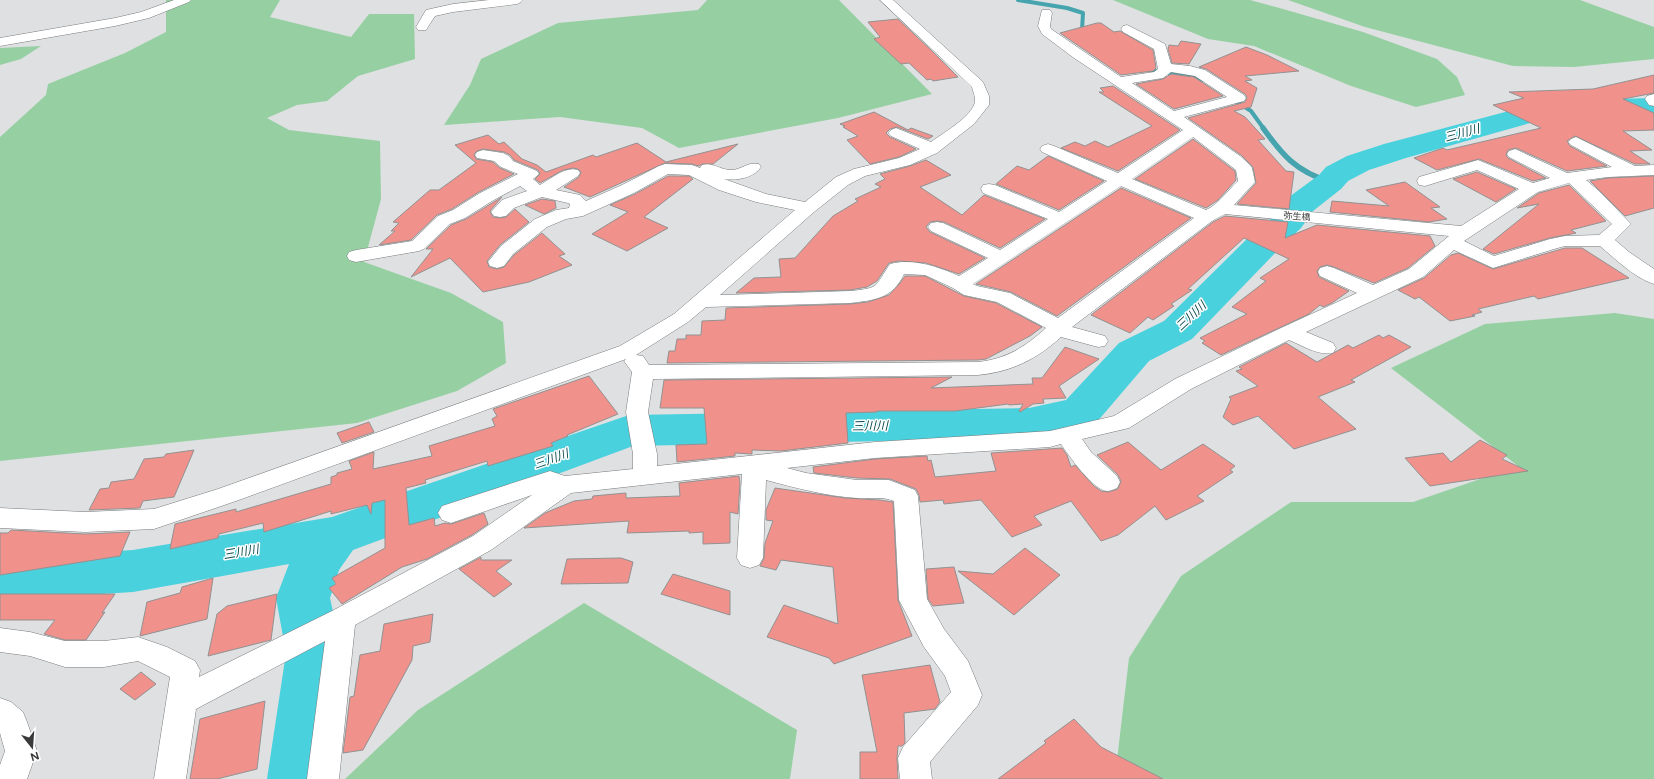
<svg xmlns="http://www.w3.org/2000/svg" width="1654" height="779" font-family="Figtree,'Noto Sans JP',sans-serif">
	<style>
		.green { fill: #96d0a2 }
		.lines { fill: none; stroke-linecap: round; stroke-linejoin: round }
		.stream-far1 { stroke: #45a4ad; stroke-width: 4 }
		.stream { stroke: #45a4ad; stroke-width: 5.5 }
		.river { fill: #4ad1de; fill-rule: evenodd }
		.building { fill: #f0918c; stroke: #939191 }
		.minor-casing { stroke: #797b7c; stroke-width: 1 }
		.minor { fill: #fff; fill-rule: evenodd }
		.labels { text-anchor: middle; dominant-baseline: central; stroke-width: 3; stroke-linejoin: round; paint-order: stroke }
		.far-street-label { font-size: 9px; fill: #3a3a3b; stroke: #fff }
		.water-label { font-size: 12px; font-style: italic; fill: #0c494e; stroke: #fff }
	</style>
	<rect width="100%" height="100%" fill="#dee0e2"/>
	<!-- green -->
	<g class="green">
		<path d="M166,0H280L270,17L351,37L369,14H414L415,59L358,76L327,101L297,105L267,118L289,130L380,141L381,199L364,262L451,293L503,322L506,363L457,391L357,423L0,461V137L46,95L48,84L125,53L166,32Z"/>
		<path d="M707,0H839L932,94L838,118L679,148L642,128L560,117L444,125L470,85L481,59L558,23L698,10Z"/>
		<path d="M1113,0H1250L1276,7L1363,32L1437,59L1457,77L1465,95L1416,107L1351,86L1254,46L1208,39Z"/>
		<path d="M1288,0H1580L1654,27V59L1574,67L1513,66L1365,27Z"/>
		<path d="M41,46L21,59L0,65V48Z"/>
		<path d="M1615,313L1654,319V779H1122L1117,760L1129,658L1181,576L1291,502H1413L1518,466L1391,368L1485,324Z"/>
		<path d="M584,603L797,730L790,779H345L418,710Z"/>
	</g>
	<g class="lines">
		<!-- stream-far1 -->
		<g class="stream-far1">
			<path d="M1018,0L1067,8L1083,13L1082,30L1086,32"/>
			<path d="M1146,69C1165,75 1185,71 1203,80"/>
			<path d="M1231,98L1251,111L1264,129"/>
		</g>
		<!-- stream -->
		<path class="stream" d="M1263,128C1283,156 1296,171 1330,182"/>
		<!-- river -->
		<path class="river" d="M1654,98V116L1572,118L1530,123L1406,158L1369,170L1348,181L1341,189L1313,211L1301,228L1279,249L1192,339L1149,361L1096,423L1029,438L633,446L353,550L339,570L330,598L342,653L331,779H267L286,653L276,598L289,564L133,592L38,598L0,597V555L38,556L133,550L332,517L629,415L1029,408L1066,400L1119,343L1164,321L1253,233L1277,214L1289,197L1319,175L1326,167L1347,156L1384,144L1528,106L1572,100Z"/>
	</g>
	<!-- building -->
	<g class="building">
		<path d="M898,19L932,51L958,77L933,81L931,79L927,80L909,63L901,64L874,39L880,37L868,22Z"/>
		<path d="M1097,23H1101L1114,32L1120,31L1153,50L1156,68L1153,71L1121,75L1060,33Z"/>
		<path d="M1181,41L1201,44L1189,64L1172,63L1168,49L1169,45L1178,46Z"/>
		<path d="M1246,47L1267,55L1299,71L1245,76L1252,80L1245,81L1257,88L1251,107L1234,111L1245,117L1265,139L1258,140L1286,171L1294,172L1289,209L1237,204L1256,183L1253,167L1241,155L1188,118L1245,102L1247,97L1245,94L1206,69L1199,67Z"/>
		<path d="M1171,74L1194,77L1223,96L1174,109L1136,84L1163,79Z"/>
		<path d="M1654,75V93L1623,99L1654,113V130L1623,131L1652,150L1630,151L1650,164H1635L1575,136L1567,141L1570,146L1607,166L1567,171L1516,148L1508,150L1506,155L1508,158L1546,178L1533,181L1479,159L1437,170L1414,158L1443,148L1447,150L1541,128L1493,105L1524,98L1509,92L1593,89Z"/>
		<path d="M1113,86L1180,130L1118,171L1061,148L1075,142L1085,146L1095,141L1108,147L1152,126L1099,92H1104L1100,88Z"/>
		<path d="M874,112L908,130L911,128L933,136L928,139L897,127L890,129L886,133L890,137L916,149L899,157L870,164L847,140L858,136L843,127L845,126L840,124Z"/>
		<path d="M488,135L499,144L504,142L522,159L537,165L546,172L593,155L596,157L602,155L637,143L666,162L738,144L713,164H702L699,166L692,164L665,163L590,197L564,187L579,177L581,172L578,169L573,168L563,170L540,183L535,179L540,174L538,170L514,160L510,155L504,152L483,149L477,151L474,154L476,159L493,162L500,168L514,174L479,192L452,209L437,215L411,240L379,245L395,231H391L399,223L393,222L430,190H439L476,163L455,145Z"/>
		<path d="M1193,139L1235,171L1236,180L1218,200L1206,208L1135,179Z"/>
		<path d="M1048,156L1104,181L1059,210L996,184L1017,166L1029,170Z"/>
		<path d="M926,160L951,175L920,187L962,215L984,195L1045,219L1000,248L944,222L937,221L930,222L926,227L930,232L985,258L959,274L926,263L899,261L889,263L877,281L867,287L850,290L736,293L754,278L781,277L779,259L795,258L833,216L858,201L855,199L881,187L875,184L885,179L880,174L910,166Z"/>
		<path d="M1477,172L1516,189L1496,202L1453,179Z"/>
		<path d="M668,176H689L693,179L644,217L668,228L627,251L592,234L628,212L610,205L635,194Z"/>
		<path d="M1654,176V208L1625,216L1590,181L1608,178Z"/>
		<path d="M1405,182L1440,207L1431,208L1447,219L1429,222L1330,212L1332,201L1389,206L1366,190Z"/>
		<path d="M1569,185L1606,221L1571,230L1576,233L1571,234L1550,238L1494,254L1483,249L1539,204L1517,208L1539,193Z"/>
		<path d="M1121,188L1191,218L1057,316L1011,292L976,284Z"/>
		<path d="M502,197L490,211L493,217L500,218L506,217L515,209L529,222L500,245L487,261L489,267L497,269L504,267L514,255L542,233L565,254L559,256L572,265L529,282L483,292L450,258L411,277L433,249H426L451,225L466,219Z"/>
		<path d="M542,199L555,201L556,208L544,214L525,205Z"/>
		<path d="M1225,216L1288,222L1285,238L1317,225L1430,236L1435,246L1408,268L1374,283L1334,267L1327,265L1320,267L1317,271L1319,277L1349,291L1332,303L1323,307L1320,305L1309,314L1221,355L1202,343L1205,341L1200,338L1247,314L1232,307L1266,281L1260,278L1289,259L1244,238L1188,289L1192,290L1171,304L1174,306L1153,320L1148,317L1130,333L1091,315L1213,222Z"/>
		<path d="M1565,248H1582L1629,278L1538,299L1534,296L1478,309L1482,312L1472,315L1475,316L1450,321L1419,297L1415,299L1398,290L1424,278L1451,255L1458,253L1493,269Z"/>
		<path d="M905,276H925L964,296L996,303L1042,327L1030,336L986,359L978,360L667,363L669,351H675L677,339H686V335H701L702,321L725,320L726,308L850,304L868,302L889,295L900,283Z"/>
		<path d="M1379,335L1383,338L1389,335L1411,347L1351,380L1355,382L1318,397L1356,429L1294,449L1258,416L1233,425L1223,417L1231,399L1229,397L1258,386L1236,371L1242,369L1239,367L1286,343L1317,362L1348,345L1353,348Z"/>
		<path d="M1065,347L1099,359L1059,386L1066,398L1043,399L1044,403L1033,404L1020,412L1019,411L1023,404L1009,405L1008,404L955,411H877V412L846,413L848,443L781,451L752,450V454L735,453V456L677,462L676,445L707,444L704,408H660L664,380L952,377L931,388L1033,384L1032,378H1042Z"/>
		<path d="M589,376L618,414L567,435L568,436L551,443L553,446L488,466L487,461L425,480L426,483L406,488L409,525L434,518L435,526L445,523L451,524L484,513L488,524L472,535L427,559L402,567L342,604L329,588L336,584L332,578L385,548V500L372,503L371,514L367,505L331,514V511L264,532L263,523L219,534L218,538L170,549L175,524L236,509V512L331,484V477L337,475V473L352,469L349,461L374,452L373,469L432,456L429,446L495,426L492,419L497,416L493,409Z"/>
		<path d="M369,422L374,432L342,443L337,433Z"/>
		<path d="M1480,440L1507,455L1502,459L1528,471L1430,486L1405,458L1443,453L1451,462Z"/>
		<path d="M1128,442L1161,470L1203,444L1235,466L1230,470L1233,472L1197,496L1204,501L1166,520L1155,506L1118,535L1101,541L1071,501L1034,516L1042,525L1012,537L981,500L944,504L943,500L920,502L919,495L916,489L890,479L857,478L814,473L813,467L875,459L927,456L928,461L931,460L935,477L996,471L991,453L1062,448L1067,455L1071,467L1075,465L1094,486L1101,491L1108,492L1118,489L1121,481L1118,475L1097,455Z"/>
		<path d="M194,450L174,497L143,501L140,508L89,510L100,489L109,488L111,482L134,479L144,459L164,457L166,454Z"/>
		<path d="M739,476L740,483L738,514L730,512V543L703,544V532L689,533V531L627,533L629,521L524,528L545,513L574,501L592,499L593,496L626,493V498L680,496L679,483Z"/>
		<path d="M775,488L845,498L880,500L893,502L898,600L912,636L834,664L829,658L767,637L784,605L838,624L833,567L781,560L776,570L760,566L764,558L765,543L773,521L766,520V510Z"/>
		<path d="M11,530L85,534L130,532L120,556L0,575V533H8Z"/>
		<path d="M1025,548L1060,575L1014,615L958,571L993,574Z"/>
		<path d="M481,557V560H512L496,571L512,584L494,597L459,569Z"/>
		<path d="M621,558L633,562L628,583L561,584L567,559Z"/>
		<path d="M954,567L964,603L933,606L928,599L926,569Z"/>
		<path d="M673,574L730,591V615L661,594Z"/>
		<path d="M213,578L207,619L140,636L147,602L180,593L182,587Z"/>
		<path d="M0,594H115L102,613L105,612L86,640H65L44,634L55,620H0Z"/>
		<path d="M277,594L271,640L208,656L217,614L227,606Z"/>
		<path d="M433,614L430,642L413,646L412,660L363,750L343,753L350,697L354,696L360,655L380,651L384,624Z"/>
		<path d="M930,665L940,702L935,709L904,713L905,743L902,746H898L897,758L898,779H860V752H877L862,675Z"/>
		<path d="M141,672L156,684L135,700L120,689Z"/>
		<path d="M265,701L257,769L217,779H190L200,719Z"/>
		<path d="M1074,719L1101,747L1163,779H998L1046,743L1044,741Z"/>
	</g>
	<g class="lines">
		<defs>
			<g id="minor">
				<path d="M174,0H191L189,2L149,18L115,26L0,46V38L115,18L141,12Z"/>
				<path d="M489,0H523L521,2L517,4L453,12L435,16L426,30H418L416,27L426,10L453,4Z"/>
				<path d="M880,0H893L983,82L989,96V105L974,124L937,153L910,165L865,176L848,185L814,212L720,295L850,291C881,288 874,287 890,264C914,258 938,267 959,276L988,258L931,231L928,227L931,223L937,222L943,223L1000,250L1048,219L983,193L981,189L983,185L989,184L995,185L1059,212L1107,181L1042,152L1040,149L1042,146L1048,144L1054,146L1118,173L1183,130L1074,58L1042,34L1038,26L1042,10H1050L1052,13L1050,26L1051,29L1121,77L1154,72L1158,69L1154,49L1123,32L1121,29L1123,26L1127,25L1165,44L1171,64L1190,66L1205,70L1244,95L1246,98L1244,101L1184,117L1240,156L1250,165L1252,168L1255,182L1234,205L1461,226L1519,189L1477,170L1425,186L1419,185L1417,181L1419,177L1478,160L1533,183L1550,178L1509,157L1507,154L1509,151L1515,149L1567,173L1612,167L1571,145L1568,142L1571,139L1576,137L1635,166L1654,165V175L1608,177L1586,180L1599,191L1631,224L1615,240L1629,252L1654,269V284C1636,279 1614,258 1600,246H1565L1554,249L1493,268L1454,250L1423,277L1306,332L1333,343L1336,348L1333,353C1319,356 1303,346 1289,340L1191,389L1129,428L1082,439L1091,452L1117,476L1120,482L1117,488C1114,489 1110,491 1107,491C1093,490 1069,456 1061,444L1050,447L875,458L787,468L806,473L857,480H889L915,490L918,496L927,599L944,629L968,661L982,695L978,705L930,762L932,779H900L898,758L903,747L951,692L945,676L924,647L899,600L894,501C882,496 870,499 857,498C826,496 796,488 766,480L763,558L759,565L750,568L741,565L737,558L742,474L571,493L491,550L355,625L339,779H307L325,641L196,709L186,779H154L170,677L138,661L104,667H65L30,656L0,652V628L30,632L65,641H104L138,637L167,647L195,661L200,670L199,677L332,611L473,536L532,495L451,523L442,520L438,513L442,506L550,471L565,476L633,469V454L626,412L632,372L624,361L626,359L236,501L154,529L85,532L0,528V508L85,512L154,509L218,489L620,346L674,314L795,210L756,202L719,190L689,175L668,174L634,193L583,216L566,219L547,227L513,254L504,266L497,268L490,266L488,262L501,246L535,219L556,210L569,208L570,204L568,203L542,197L514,208L506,216L500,217L494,216L491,212L502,200L527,191L520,186L492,201L465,218L450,224L424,249L419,251L356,262L349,260L347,256L349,252L356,250L412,241L438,216L453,210L480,193L518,174L501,167L494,161L477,158L475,155L477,152L483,150L503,153L509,156L513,161L537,171L539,174L533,179L540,185C551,179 565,166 578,170L580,173L578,176L556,190L580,195L586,201L622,185L659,166L665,164L692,165L700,168L702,165C713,162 720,170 731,170C742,170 748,161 759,164L761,167C754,178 736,181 724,179L766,194L805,202L836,177L854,169L899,158L920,149L891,136L888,133L891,130L896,128L931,142C943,133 968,119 974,105C977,99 973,92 972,87ZM1171,72L1195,76L1227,97L1174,111L1132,83L1163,78ZM1193,137L1236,170L1238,181C1227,191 1219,204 1206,210L1132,179ZM1569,183L1612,224L1599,235L1565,236L1550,239L1494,256L1464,241L1538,192ZM1121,186L1194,218L1058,318L1010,293L977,286L973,284ZM1225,214L1449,236L1409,269L1373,285L1334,268L1327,266L1320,268L1318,272L1320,276L1357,293L1281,328L1175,379L1114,416L1050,431L875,442L657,466V454L648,412L653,379L978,375C1011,372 1037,359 1061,337L1098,347L1105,346L1108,341L1105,336L1072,327L1212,221ZM904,274L925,275L953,288L964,295L997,302L1046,328C1025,347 1006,359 978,362L649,365L643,356L636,355L688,322L706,307L850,303C875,300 892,299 904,274Z"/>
				<path d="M1654,94V106L1649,105L1645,99L1647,96Z"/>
				<path d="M0,698L11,702L23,712L27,722L37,751L27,779H0V765L5,751L0,733Z"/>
			</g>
		</defs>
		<!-- minor casing -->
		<use href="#minor" class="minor-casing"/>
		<!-- minor -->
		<use href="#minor" class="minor"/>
	</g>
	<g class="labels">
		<!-- far-street labels -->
		<g class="far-street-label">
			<text transform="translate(1297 216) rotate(4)">弥生橋</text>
		</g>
		<!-- water labels -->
		<g class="water-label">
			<text transform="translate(1462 133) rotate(-15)">三川川</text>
			<text transform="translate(1191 316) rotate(-43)">三川川</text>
			<text transform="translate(870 426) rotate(-1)">三川川</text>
			<text transform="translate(551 459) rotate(-19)">三川川</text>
			<text transform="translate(241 552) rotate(-10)">三川川</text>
		</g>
	</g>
	<!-- north arrow -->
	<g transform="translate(32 747) rotate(163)" stroke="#ffffff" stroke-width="3" paint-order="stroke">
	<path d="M0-3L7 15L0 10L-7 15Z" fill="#3a3a3b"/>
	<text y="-6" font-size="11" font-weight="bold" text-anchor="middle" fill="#3a3a3b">N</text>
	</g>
</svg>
